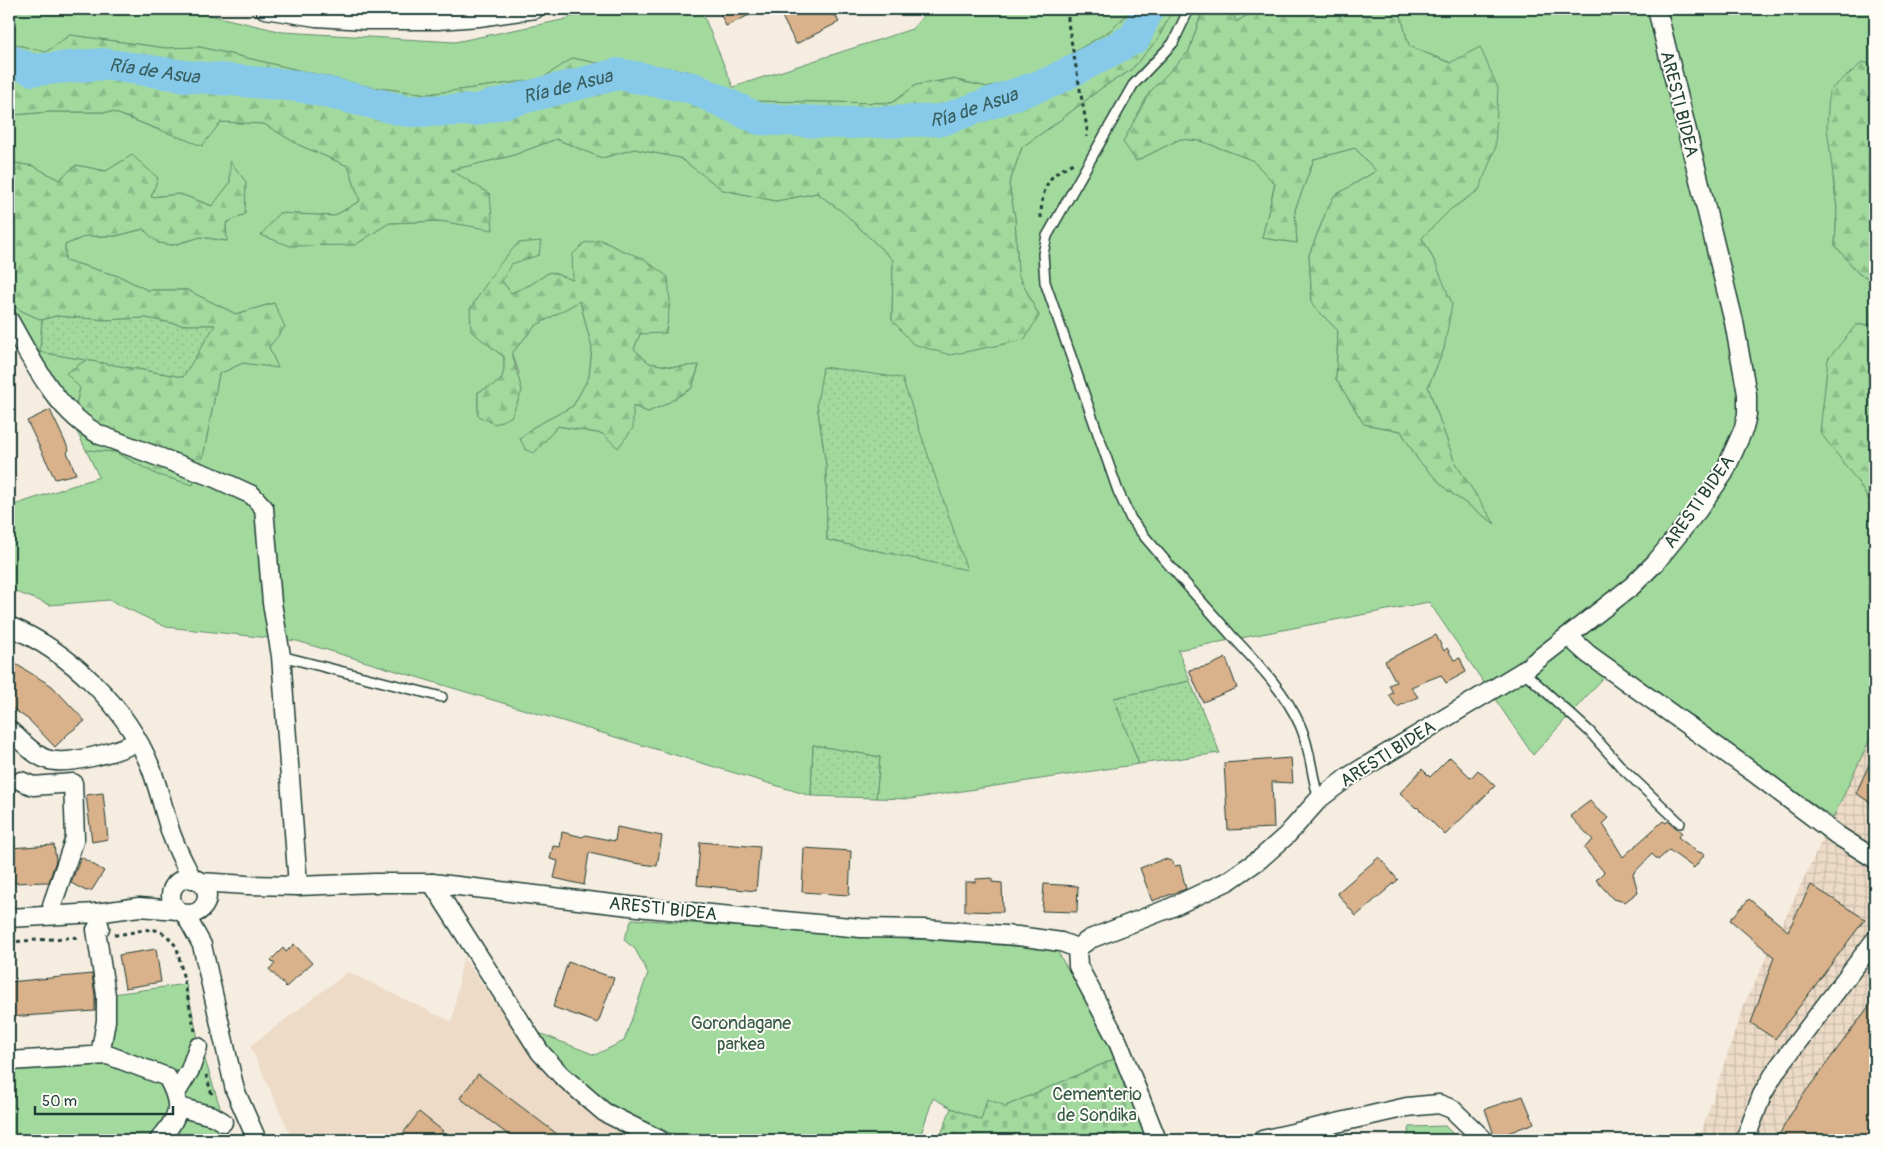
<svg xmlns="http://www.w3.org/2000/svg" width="1884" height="1149" font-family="Pangolin,sans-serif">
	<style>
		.built { fill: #eddbc7 }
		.industrial { fill: url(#industrial-grid) }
		.green { fill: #a2da9e; stroke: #608c69; fill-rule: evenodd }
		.forest { fill: url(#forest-firs); stroke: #608c69 }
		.cemetery { fill: url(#cemetery-stones); stroke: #608c69 }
		.garden { fill: url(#garden-dots); stroke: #608c69 }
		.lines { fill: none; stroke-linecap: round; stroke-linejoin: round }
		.river { stroke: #87c9e8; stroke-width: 32 }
		.building { fill: #d9b18a; stroke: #1f3d34 }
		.lane-casing { stroke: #1f3d34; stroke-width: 12 }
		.street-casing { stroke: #1f3d34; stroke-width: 21 }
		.path { stroke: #1f3d34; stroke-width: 3; stroke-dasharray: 4 4; stroke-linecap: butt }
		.lane { stroke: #fdfcf7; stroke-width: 9 }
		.street { stroke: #fdfcf7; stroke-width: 18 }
		.labels { text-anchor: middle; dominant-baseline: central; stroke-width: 4; stroke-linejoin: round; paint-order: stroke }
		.street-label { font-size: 18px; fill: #1f3d34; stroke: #fdfcf7 }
		.park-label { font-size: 18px; fill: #395c49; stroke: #fdfcf7 }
		.water-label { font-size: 19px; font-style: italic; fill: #396061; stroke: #fdfcf7 }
	</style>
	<defs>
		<pattern id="industrial-grid" width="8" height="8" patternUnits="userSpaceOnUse" patternTransform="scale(1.25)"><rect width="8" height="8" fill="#eddbc7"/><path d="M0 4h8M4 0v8" fill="none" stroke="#cbbdac"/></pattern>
		<pattern id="forest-firs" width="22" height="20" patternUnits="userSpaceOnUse" patternTransform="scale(1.25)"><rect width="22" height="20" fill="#a2da9e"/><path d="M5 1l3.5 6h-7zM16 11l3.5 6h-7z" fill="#8bbc89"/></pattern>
		<pattern id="cemetery-stones" width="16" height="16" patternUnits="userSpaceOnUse" patternTransform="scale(1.25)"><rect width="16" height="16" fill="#a2da9e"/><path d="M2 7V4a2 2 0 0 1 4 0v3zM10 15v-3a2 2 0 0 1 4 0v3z" fill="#8bbc89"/></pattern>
		<pattern id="garden-dots" width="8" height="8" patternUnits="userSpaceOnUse" patternTransform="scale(1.25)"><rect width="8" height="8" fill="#a2da9e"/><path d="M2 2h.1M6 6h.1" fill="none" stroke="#8bbc89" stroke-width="1.8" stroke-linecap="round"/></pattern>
	</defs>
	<rect width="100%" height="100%" fill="#f6ede1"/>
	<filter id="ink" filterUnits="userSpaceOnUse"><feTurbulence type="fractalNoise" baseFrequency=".02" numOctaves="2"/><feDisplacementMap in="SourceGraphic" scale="10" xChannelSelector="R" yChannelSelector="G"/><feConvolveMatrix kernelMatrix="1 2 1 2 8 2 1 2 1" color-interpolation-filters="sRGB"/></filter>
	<g filter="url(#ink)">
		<!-- built -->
		<path class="built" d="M463,957L534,1057L549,1075L600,1121L642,1140H293L250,1046L348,972L452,1022Z"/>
		<!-- industrial -->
		<path class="industrial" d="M1875,728V1140H1699L1743,1007Z"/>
		<!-- green -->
		<g class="green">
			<path d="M9,9H184L283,32L455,42L562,20L598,9H701L733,87L912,29L929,9H1133L1111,30L1036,75L987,87L952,79L916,85L893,103L743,101L688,71L642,64L596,63L573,58L542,79L428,94L371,87L200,47L166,48L70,35L46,52L9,43Z"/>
			<path d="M1173,9H1203L1189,51L1149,93L1136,161L1180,139L1201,141L1252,160L1275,183L1262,238L1297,243L1295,210L1314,159L1355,148L1376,171L1334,196L1326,212L1309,255L1312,304L1338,331L1336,379L1364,424L1401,431L1418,460L1447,490L1494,523L1455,463L1428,387L1444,349L1436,264L1422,238L1451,209L1479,190L1451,63L1409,46L1399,9H1875V66L1863,62L1833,178L1837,208L1835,245L1859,274L1875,280V325H1856L1858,482L1875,510V728L1833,818L1616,664L1533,755L1429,602L1178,650L1190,681L1114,698L1139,764L910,799L876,798L880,757L813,745L811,796L297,641L166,627L109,600L50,605L9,589V499L11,506L99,477L86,450L115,452L158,475L204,452L219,374L243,363L277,367L269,347L274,303L236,314L187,290H147L121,277L65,260V245L86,236H116L144,229L158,243L173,245L201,237L226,241V223L245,214L231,162L230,183L213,206L180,194L151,197L132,155L106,171L76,165L59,180L33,166L9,162V113L14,115L49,112H113L159,130L221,122L264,124L299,145L348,166L360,201L334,216L279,213L355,245L389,223L440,221L493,229L450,170L511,156L556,139L602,158L634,149L681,158L723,190L776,201L817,193L844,213L893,260L892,320L1039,316L1018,274L1015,218L1009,184L1022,147L1052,126L1103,87L1131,70L1158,39ZM601,240L619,249L640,334L634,349L649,363L673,367L699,366L692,388L666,404L648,412L633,406L603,434L558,426L534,453L520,440L532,428L573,406L589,377L592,348L580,301L535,326L512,353L519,373L478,416V392C500,382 505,383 504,357L490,346L470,309L518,243L511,264L502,281L511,293L530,285L550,272L573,280ZM817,404L967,569L827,540L826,465Z"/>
			<path d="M1231,9H1258L1236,22Z"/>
			<path d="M9,303L22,311L42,320L40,352L86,360L67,373L80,388L72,422L29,370L9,338Z"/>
			<path d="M632,919L1056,949L1119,1057L1006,1106L981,1120L951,1108L933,1098L919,1140H685L607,1104L555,1060L539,1033L595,1055L624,1041L648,973L635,949L624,940Z"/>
			<path d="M186,984L197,1034L228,1133L232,1140H9V1061L108,1055L106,995Z"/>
			<path d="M1445,1126L1459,1140H1406L1410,1127Z"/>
		</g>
		<!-- forest -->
		<g class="forest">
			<path d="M1133,9H1173L1158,39L1131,70L1103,87L1052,126L1022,147L1009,184L1015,218L1018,274L1039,316L1024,340L950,355L913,344L892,320L893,260L844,213L817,193L776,201L723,190L680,158L634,149L602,158L556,139L511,156L451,170L490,194L493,230L440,221L389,223L355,245L290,246L261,235L279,213L334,216L360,201L348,166L299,145L264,124L221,122L202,146L113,112H49L13,115L9,113V43L46,52L70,35L166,48L200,47L371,87L428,94L541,79L573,58L596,63L642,64L688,71L743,101L892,103L916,85L952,79L987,87L1036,75L1111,30Z"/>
			<path d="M1203,9H1231L1236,22L1258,9H1399L1409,46L1450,63L1480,47L1498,88L1495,149L1479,190L1451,209L1422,238L1436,264L1452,304L1444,349L1428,387L1455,463L1495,524L1447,490L1418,460L1401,431L1364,424L1336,379L1338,331L1312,304L1309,255L1326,212L1334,196L1376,171L1355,148L1314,159L1295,210L1297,243L1262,238L1275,184L1252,160L1201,141L1180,139L1136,161L1123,142L1149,93L1189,51Z"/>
			<path d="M1863,62L1875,66V280L1859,274L1835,245L1837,208L1827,127L1829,91Z"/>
			<path d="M132,155L158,178L151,197L180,194L212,206L230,183V161L246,182L245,214L226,223L227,241L201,237L173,245L158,243L143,229L116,236H86L65,245V260L121,277L147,290H187L236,314L274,303L285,327L269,347L278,368L243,363L219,374L204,452L193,485L158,475L115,452L86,450L72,422L80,388L66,373L86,360L183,377L214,325H182L146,318L106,320L56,316L42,320L22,311L9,303V162L33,166L59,180L76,165L106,171Z"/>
			<path d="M601,240L619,249L644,259L668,277L670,302L666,333L640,334L634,349L649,363L673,367L699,365L692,388L666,404L648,412L633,406V428L618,448L603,434L558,426L534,453L526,450L520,439L532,428L573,406L589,377L592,348L580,301L535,326L512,353L522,391L511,417L495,424L478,416V392C500,382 505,383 504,357L471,331L470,309L498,266L518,243L541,241L539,255L511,264L502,281L511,293L530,285L550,272L573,280L572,255L584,243Z"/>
			<path d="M1856,325H1875V510L1858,482L1820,432L1828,359Z"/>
		</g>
		<!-- cemetery -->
		<path class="cemetery" d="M1119,1057L1145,1140H939L951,1108L981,1120L987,1099L1006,1106Z"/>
		<!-- garden -->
		<g class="garden">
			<path d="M56,316L106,320L146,318L182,325H215L183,377L40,352L42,320Z"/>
			<path d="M823,367L902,378L967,570L827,540L826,465L817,404Z"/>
			<path d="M1190,681L1220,753L1139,764L1114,698Z"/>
			<path d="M813,745L880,757L876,798L811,796Z"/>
		</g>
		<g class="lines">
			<!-- river -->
			<path class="river" id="s1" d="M9,60L33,70L104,64L185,76L299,86L407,111L475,110L618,74L693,88L759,119L845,123L942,120L1053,81L1135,38L1148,9"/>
		</g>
		<!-- building -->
		<g class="building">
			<path d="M718,9H762L726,26Z"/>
			<path d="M778,9H832L839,22L796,44Z"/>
			<path d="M50,410L69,450L67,452L76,474L55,479L27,421Z"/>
			<path d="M1436,635L1444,651L1447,648L1454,660L1460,658L1466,672L1446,683L1441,675L1411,687L1418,697L1397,707L1389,695L1393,693L1389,685L1396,682L1385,661Z"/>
			<path d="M1226,658L1237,688L1203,702L1189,670L1209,666Z"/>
			<path d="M9,660L52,686L85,721L69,733L55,747L29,720L9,706Z"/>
			<path d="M1875,752V806L1856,793Z"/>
			<path d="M1450,757L1471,778L1478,770L1495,786L1445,835L1417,807L1416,808L1400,793L1422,769L1430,777Z"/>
			<path d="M1291,758L1293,783L1272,782L1274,828L1228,830L1224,763Z"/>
			<path d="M103,793L108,839L92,842L86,795Z"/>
			<path d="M1590,801L1597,809L1609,818L1603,824L1623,857L1663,821L1666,823L1668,821L1682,833L1678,837L1696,851L1705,854L1694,868L1669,850L1658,860L1652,854L1633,874L1638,892L1625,902L1613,899L1596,880L1604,872L1584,848L1593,840L1570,816Z"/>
			<path d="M617,827L662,836L657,866L634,863L589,853L584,885L554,878L558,861L550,859L553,846L560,847L562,832L583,837L585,835L615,841Z"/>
			<path d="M700,842L760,847L756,891L697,885Z"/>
			<path d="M54,845L56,860L49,882L9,883V848Z"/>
			<path d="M804,848L851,851L849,895L802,892Z"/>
			<path d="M81,857L104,871L92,890L86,891L71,883Z"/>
			<path d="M1379,857L1398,880L1356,916L1337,893Z"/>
			<path d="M1164,859L1172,861L1175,866L1180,865L1186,889L1152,901L1140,868Z"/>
			<path d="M992,878V882L1002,883L1003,912L965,911V882H975L976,879Z"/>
			<path d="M1044,884L1078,886L1077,912L1042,911Z"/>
			<path d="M1811,885L1865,919L1775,1039L1751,1023L1774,957L1730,920L1749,899L1788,931Z"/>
			<path d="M294,944L312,963L286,987L269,969L275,964L271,960L283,948L286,952Z"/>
			<path d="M156,949L161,982L125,988L119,955Z"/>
			<path d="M568,962L614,978L598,1023L553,1007Z"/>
			<path d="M92,974L95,996V1011L9,1017V982Z"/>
			<path d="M1875,998V1140H1776L1798,1102Z"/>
			<path d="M478,1074L565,1140H515L460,1098Z"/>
			<path d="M1523,1096L1534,1123L1495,1138L1485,1109Z"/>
			<path d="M419,1112L443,1131L435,1140H398Z"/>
		</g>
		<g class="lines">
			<defs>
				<g id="lane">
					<path d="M1189,9L1173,43L1133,85L1047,236L1043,254L1045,282L1118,491L1131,519L1145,537C1173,570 1202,602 1231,635C1257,663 1284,690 1300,725C1311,749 1311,775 1319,799"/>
					<path d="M281,656L442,697"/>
					<path d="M1523,671L1589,731L1622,768L1680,823"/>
				</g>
				<g id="street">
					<path d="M265,9L316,17L365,20H438L479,17L535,9"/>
					<path d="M9,320C33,362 56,411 100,435L215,478L252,495L264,508L272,603L281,656L298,886"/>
					<path d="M9,626C70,652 126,706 151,768C158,787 163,807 169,827C174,845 184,862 192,879"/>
					<path d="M1568,636L1588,654L1757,775L1837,835L1875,859"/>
					<path d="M9,730C20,739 32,754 46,759C67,767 118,751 137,742"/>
					<path d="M21,781L33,786L73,783L75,838L52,905"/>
					<circle cx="189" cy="896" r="18"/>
					<path d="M200,882L247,885L298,886L375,883H432L647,908L861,928L924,929L1018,936L1061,942L1077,948"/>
					<path d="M432,883L540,1052L561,1075L604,1112L660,1140"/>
					<path d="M96,913L100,928L96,930L106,995V1021L100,1055"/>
					<path d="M185,914L202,945L235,1090L257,1140"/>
					<path d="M9,918L96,913L139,907L178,910"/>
					<path d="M1077,948L1090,939L1170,908L1228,881L1260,859L1287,835L1319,799L1348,777L1523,671L1632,586L1656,562L1698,510L1724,473L1744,428L1747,414V394L1734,322L1657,9"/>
					<path d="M1077,948L1078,966L1118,1042L1157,1140"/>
					<path d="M9,1061L108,1055L167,1077C183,1106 180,1116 159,1140"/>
					<path d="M176,1093L190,1070L198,1047"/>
					<path d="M178,1107L213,1116L223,1122"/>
					<path d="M1262,1140L1407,1107L1439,1104L1452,1109L1484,1140"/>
					<path d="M1745,1140L1762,1095L1777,1069L1875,940"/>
				</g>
			</defs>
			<!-- lane casing -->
			<use href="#lane" class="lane-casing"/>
			<!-- street casing -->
			<use href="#street" class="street-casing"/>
			<!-- path -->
			<g class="path">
				<path d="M1068,9V23L1087,128V137"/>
				<path d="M1041,218C1041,205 1043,186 1053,176C1058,171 1067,167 1073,163"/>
				<path d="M114,935C144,933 157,918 177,948L195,1031"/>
				<path d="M9,942L80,937"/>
				<path d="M206,1075L213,1098"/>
			</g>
			<!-- lane -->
			<use href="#lane" class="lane"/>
			<!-- street -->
			<use href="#street" class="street"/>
		</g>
	</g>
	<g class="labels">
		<!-- street labels -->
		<g class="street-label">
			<text transform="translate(1679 104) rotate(76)">ARESTI BIDEA</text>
			<text transform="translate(1699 502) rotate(-55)">ARESTI BIDEA</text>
			<text transform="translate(1388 754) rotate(-32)">ARESTI BIDEA</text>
			<text transform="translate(663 909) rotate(6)">ARESTI BIDEA</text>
		</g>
		<!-- park labels -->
		<g class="park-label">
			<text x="741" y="1023">Gorondagane<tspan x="741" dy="21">parkea</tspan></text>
			<text x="1097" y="1094">Cementerio<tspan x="1097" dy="21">de Sondika</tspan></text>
		</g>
		<!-- water labels -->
		<g class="water-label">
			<text stroke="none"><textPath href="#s1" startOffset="148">Ría de Asua</textPath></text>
			<text stroke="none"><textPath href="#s1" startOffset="568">Ría de Asua</textPath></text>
			<text stroke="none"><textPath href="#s1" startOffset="986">Ría de Asua</textPath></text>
		</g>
	</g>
	<!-- margin -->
	<rect width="1884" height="1149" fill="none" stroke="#fdfcf7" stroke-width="30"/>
	<rect x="15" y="15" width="1854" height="1119" fill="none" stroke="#1f3d34" stroke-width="2" filter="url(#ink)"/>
	<!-- scale -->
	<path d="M35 1106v8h138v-8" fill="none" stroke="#1f3d34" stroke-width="2.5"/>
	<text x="42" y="1106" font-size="15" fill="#1f3d34" stroke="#fdfcf7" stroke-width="4" paint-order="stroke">50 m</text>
</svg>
